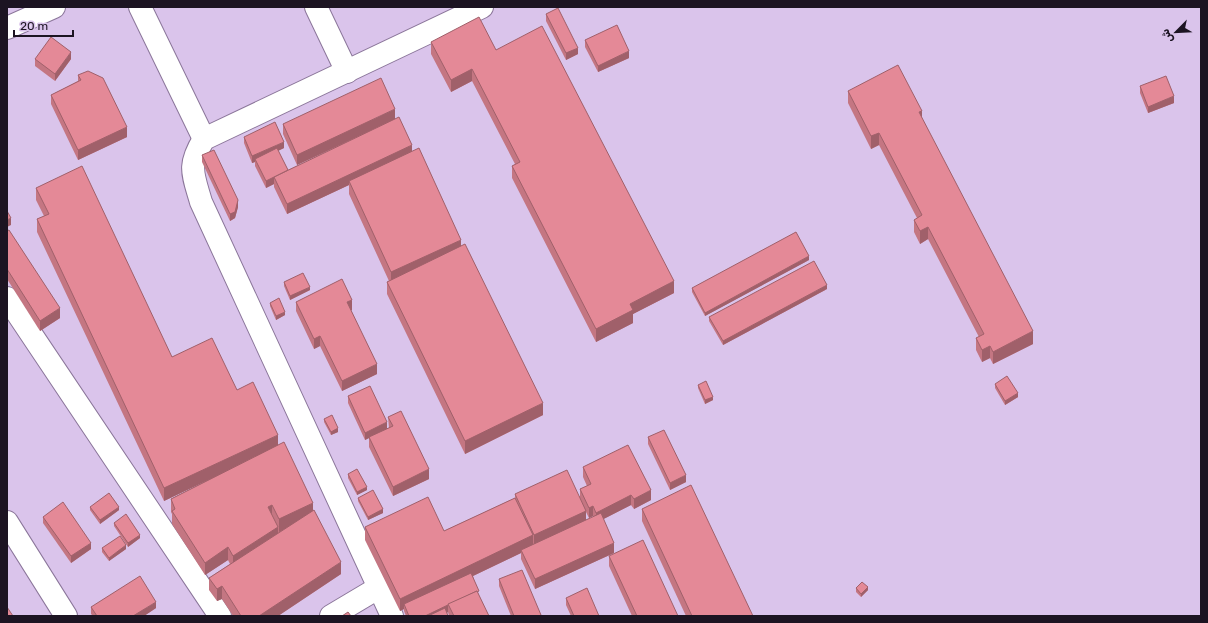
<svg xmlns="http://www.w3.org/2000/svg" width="1208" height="623" font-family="Rubik,Cairo,sans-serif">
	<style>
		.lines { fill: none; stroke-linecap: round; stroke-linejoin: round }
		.minor-casing { stroke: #8b769a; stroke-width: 24 }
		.minor { stroke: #fff; stroke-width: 22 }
		.wall { fill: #c47682; fill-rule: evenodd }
		.shaded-wall { fill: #a0606a }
		.building { fill: #e48997; stroke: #a0606a }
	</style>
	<rect width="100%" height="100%" fill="#dac4eb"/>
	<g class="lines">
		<defs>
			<g id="minor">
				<path d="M140,7L204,139"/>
				<path d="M316,7L347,72"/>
				<path d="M7,28L54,7"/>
				<path d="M7,298L220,616"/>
				<path d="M7,522L66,616"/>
				<path d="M331,616L378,588"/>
				<path d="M392,616L201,202C193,174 187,166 204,139L482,7"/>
			</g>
		</defs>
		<!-- minor casing -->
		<use href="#minor" class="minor-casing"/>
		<!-- minor -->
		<use href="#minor" class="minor"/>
	</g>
	<!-- wall -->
	<g class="wall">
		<path d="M546,14L578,54L566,60L546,21Z"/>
		<path d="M585,40L629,58L598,72L585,47Z"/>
		<path d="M431,42L496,50L674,293L633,314V323L596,342L512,178V166L515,164L472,81L451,92L431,54Z"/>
		<path d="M35,59H71L55,81L35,66Z"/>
		<path d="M78,75L127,137L78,160L51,104V95L78,81Z"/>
		<path d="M1140,86L1174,103L1148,113L1140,93Z"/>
		<path d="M848,91L922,118L1033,344L993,364L990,358L982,362L976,350V338L979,337L928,239L920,244L914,232V220L917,218L879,145L871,149L848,103Z"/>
		<path d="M395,119L461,246L543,415L465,454L387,294V282L389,281L349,194V185L287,214L274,187V184L266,188L255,166V162L252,163L244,143V137L284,148L278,151L288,170L367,133L297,165L283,134V124Z"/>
		<path d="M202,155L238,207L235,218L230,221L202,162Z"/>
		<path d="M36,188L172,357L237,390L278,445L313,510L341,574L278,616H233L222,599L217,601L209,590V578L230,564L228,560L205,575L172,524V514L171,512V499L224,472L164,501L37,232V219L44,216L36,200Z"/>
		<path d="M7,231L60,318L40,331L7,279Z"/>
		<path d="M809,260L705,316L692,292V288Z"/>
		<path d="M284,282L310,290L290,300L284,286Z"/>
		<path d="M827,289L723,345L709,321V317Z"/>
		<path d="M296,302L352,310H351L377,374L342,391L320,346L314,349L296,311Z"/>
		<path d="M270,303L285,315L276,320L270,306Z"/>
		<path d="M995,384L1018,397L1005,405L995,388Z"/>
		<path d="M698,385L713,400L705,404L698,388Z"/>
		<path d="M348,396L387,428H389L388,417L429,479L393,496L369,447V438L365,440L348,403Z"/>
		<path d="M324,419L338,432L331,435L324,422Z"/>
		<path d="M648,437L686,482L670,490L648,444Z"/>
		<path d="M583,467L651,500L634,509L631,505L603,519L614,553L535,589L521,559V553L473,576L479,596L489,616H449L448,612L447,613L448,616H406L404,611V609L400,611L365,540V527L444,531L515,498V494L580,496V489L587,486L583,477ZM586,512L589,518L593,516V517L586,520Z"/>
		<path d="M348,474L367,490L357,495L348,478Z"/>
		<path d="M358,498L383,513L368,520L358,501Z"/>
		<path d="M90,507L119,510L100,524L90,510Z"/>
		<path d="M642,509L753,616H686L642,521Z"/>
		<path d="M43,517L91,549L71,563L43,523Z"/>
		<path d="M114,523L140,538L128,547L114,526Z"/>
		<path d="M102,548L126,549L109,561L102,552Z"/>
		<path d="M609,556L678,616H632L609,566Z"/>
		<path d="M499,579L541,616H511L499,586Z"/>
		<path d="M856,588L868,590L861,597L856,592Z"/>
		<path d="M566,598L599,616H571L566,605Z"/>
		<path d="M91,607L156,608L144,616H93L91,614Z"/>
	</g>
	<!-- shaded-wall -->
	<g class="shaded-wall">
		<path d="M578,48V54L566,60V53Z"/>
		<path d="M629,51V58L598,72V66Z"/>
		<path d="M71,52V59L55,81V74Z"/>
		<path d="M472,69V81L451,92V80Z"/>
		<path d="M1174,96V103L1148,113V107Z"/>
		<path d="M395,109V119L297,165V155Z"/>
		<path d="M922,111V123L919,112Z"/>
		<path d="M127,127V137L78,160V150Z"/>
		<path d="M879,133V145L871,149V136Z"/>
		<path d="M284,142V148L256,161L255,159V162L252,163V156Z"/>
		<path d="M412,145V155L349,181V185L287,214V204Z"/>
		<path d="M274,177V184L266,188V181Z"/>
		<path d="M238,200V207L235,218L230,221V214Z"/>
		<path d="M11,218V225L7,227V220Z"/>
		<path d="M928,227V239L920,244V231Z"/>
		<path d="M461,240V252L391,285V272Z"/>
		<path d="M809,256V260L705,316V313Z"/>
		<path d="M674,281V293L633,314V323L596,342V329L630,304Z"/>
		<path d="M827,285V289L723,345V341Z"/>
		<path d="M310,287V290L290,300V296Z"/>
		<path d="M352,300V310L347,312V302Z"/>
		<path d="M60,308V318L40,331V321Z"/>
		<path d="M285,312V315L276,320V316Z"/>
		<path d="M1033,331V344L993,364V352Z"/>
		<path d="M320,336V346L314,349V339Z"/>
		<path d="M990,346V358L982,362V350Z"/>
		<path d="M377,364V374L342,391V381Z"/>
		<path d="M1018,393V397L1005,405V401Z"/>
		<path d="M713,397V400L705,404V400Z"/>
		<path d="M543,403V415L465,454V441Z"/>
		<path d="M387,422V429L365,440V433Z"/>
		<path d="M338,428V432L331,435V432Z"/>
		<path d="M278,435V447L164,501V488Z"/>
		<path d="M429,469V479L393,496V487Z"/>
		<path d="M686,475V482L670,490V483Z"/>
		<path d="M367,487V490L357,495V492Z"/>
		<path d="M651,490V500L634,509V499Z"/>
		<path d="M631,495V505L596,523V513Z"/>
		<path d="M313,503V516L279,532V519Z"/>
		<path d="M272,505V517L268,507Z"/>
		<path d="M593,506V516L589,518V508Z"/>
		<path d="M119,507V510L100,524V520Z"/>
		<path d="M383,509V513L368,520V517Z"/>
		<path d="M586,511V521L534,545V535Z"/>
		<path d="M278,527V540L233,569V556Z"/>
		<path d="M140,535V538L128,547V543Z"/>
		<path d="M533,535V548L521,550V553L406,608L404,604V609L400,611V599Z"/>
		<path d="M91,543V549L71,563V556Z"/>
		<path d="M614,543V553L535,589V579Z"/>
		<path d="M126,545V549L109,561V558Z"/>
		<path d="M228,547V560L205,575V563Z"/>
		<path d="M341,562V574L278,616H259Z"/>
		<path d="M222,586V599L217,601V589Z"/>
		<path d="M868,587V590L861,597V594Z"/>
		<path d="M156,602V608L144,616H133Z"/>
		<path d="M448,605V612L439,616H425Z"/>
	</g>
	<!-- building -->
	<g class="building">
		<path d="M558,8L578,48L566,53L546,14Z"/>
		<path d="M479,17L496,50L542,26L674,281L630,304L633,310L596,329L512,166L520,162L472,69L451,80L431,42Z"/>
		<path d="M617,25L629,51L598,66L585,40Z"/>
		<path d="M51,37L71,52L55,74L35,59Z"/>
		<path d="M898,65L922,111L919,112L1033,331L993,352L990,346L982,350L976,338L984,334L928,227L920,231L914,220L922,215L879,133L871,136L848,91Z"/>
		<path d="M88,71L103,78L127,127L78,150L51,95L81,80L78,75Z"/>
		<path d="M1166,76L1174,96L1148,107L1140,86Z"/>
		<path d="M381,78L395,109L297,155L283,124Z"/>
		<path d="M399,117L412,145L287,204L274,177Z"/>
		<path d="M275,122L284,142L252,156L244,137Z"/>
		<path d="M277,148L288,170L266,181L255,159Z"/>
		<path d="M419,148L461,240L391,272L349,181Z"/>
		<path d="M214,150L238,200L235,212L230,214L202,155Z"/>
		<path d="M82,166L172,357L212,338L237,390L253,382L278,435L164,488L37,219L49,214L36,188Z"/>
		<path d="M7,211L11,218L7,220Z"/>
		<path d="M9,230L60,308L40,321L7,269V231Z"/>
		<path d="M796,232L809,256L705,313L692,288Z"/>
		<path d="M465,244L543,403L465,441L387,282Z"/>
		<path d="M814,261L827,285L723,341L709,317Z"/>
		<path d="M303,273L310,287L290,296L284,282Z"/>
		<path d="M342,279L352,300L347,302L377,364L342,381L320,336L314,339L296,302Z"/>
		<path d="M279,298L285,312L276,316L270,303Z"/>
		<path d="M1007,376L1018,393L1005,401L995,384Z"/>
		<path d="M706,381L713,397L705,400L698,385Z"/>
		<path d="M370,386L387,422L365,433L348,396Z"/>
		<path d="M401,411L429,469L393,487L369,437L393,426L388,417Z"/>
		<path d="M332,415L338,428L331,432L324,419Z"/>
		<path d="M664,430L686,475L670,483L648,437Z"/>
		<path d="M284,442L313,503L279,519L272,505L268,507L278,527L233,556L228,547L205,563L172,511L175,509L171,499Z"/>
		<path d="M628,445L651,490L634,499L631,495L596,513L593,506L589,508L580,489L591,484L583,467Z"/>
		<path d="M357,469L367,487L357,492L348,474Z"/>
		<path d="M567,470L586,511L534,535L515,494Z"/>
		<path d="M691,485L753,616H692L642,509Z"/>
		<path d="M373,490L383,509L368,517L358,498Z"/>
		<path d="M109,493L119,507L100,520L90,507Z"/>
		<path d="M428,497L444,531L515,498L533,535L400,599L365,527Z"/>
		<path d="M63,502L91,543L71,556L43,517Z"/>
		<path d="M314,510L341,562L259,616H241L222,586L217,589L209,578Z"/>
		<path d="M601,513L614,543L535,579L521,550Z"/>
		<path d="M126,514L140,535L128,543L114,523Z"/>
		<path d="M120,536L126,545L109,558L102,548Z"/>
		<path d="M643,540L678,616H637L609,556Z"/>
		<path d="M522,570L541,615L538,616H514L499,579Z"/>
		<path d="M471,573L479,591L477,592V591L425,616H409L404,604Z"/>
		<path d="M140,576L156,602L133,616H97L91,607Z"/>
		<path d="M862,582L868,587L861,594L856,588Z"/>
		<path d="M587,588L599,616H574L566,598Z"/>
		<path d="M477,591L489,616H454L448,604Z"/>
		<path d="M7,607L13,616H7Z"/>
		<path d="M445,608L448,616H428Z"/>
		<path d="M348,612L351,616H342Z"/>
	</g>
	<!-- border -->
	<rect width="1208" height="623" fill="none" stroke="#1c1422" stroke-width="16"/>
	<!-- north arrow -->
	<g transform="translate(1176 32) rotate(246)" stroke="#dac4eb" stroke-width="3" paint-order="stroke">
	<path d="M0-3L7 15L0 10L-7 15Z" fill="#1c1422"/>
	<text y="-6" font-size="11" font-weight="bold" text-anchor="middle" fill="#1c1422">ش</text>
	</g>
	<!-- scale -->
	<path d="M14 30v6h59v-6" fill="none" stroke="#1c1422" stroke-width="2"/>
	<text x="20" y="30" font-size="12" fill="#1c1422" stroke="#dac4eb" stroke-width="3" paint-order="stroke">20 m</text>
</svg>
